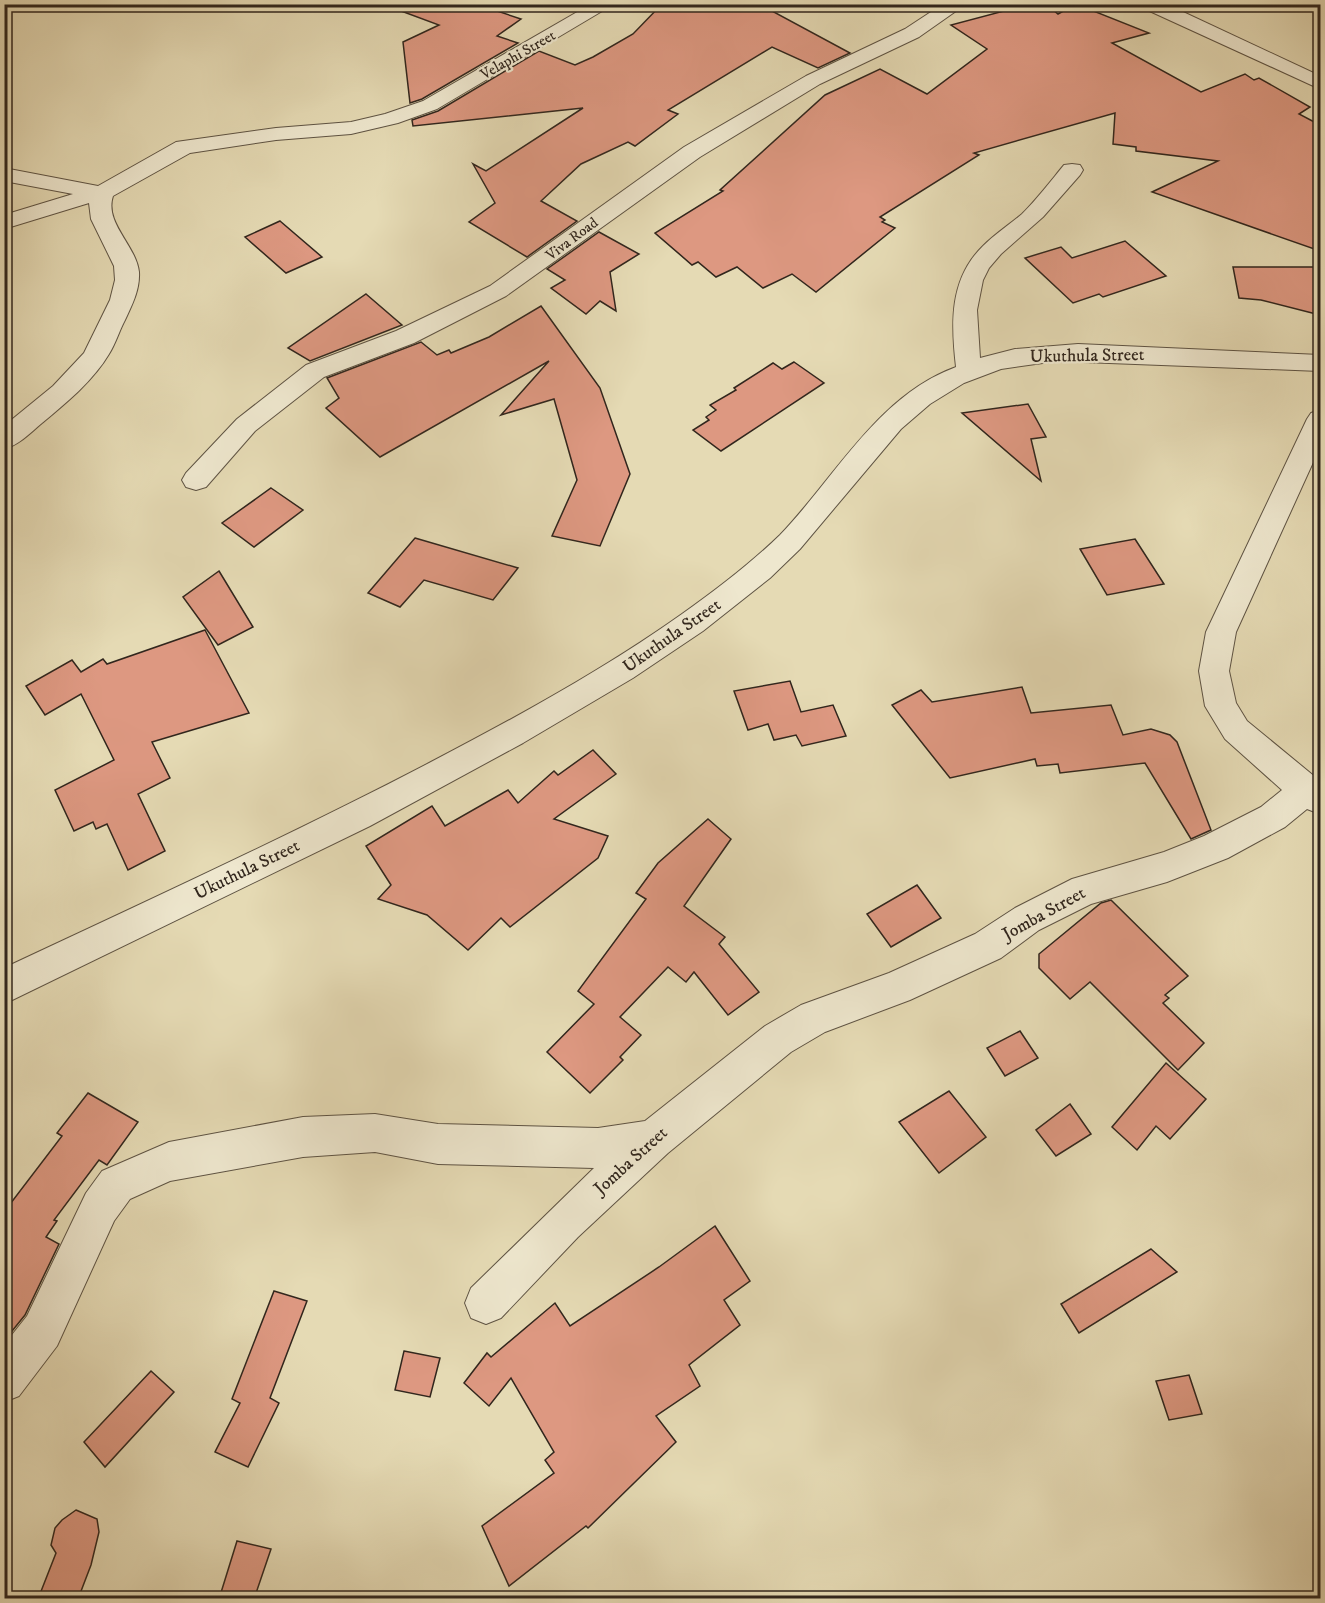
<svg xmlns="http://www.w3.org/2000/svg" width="1325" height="1603" font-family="'IM FELL DW Pica',serif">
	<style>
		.building { fill: #dd9881; stroke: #31261d; stroke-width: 1.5 }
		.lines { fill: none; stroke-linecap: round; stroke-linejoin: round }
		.minor-casing { stroke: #5e5343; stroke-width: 2 }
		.minor { fill: #eee7ce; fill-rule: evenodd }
		.labels { text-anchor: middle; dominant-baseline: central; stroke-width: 4.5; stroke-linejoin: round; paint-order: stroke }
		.far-street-label { font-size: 15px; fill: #31261d; stroke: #eee7ce }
		.street-label { font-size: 18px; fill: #31261d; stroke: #eee7ce }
	</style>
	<rect width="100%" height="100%" fill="#e5dab4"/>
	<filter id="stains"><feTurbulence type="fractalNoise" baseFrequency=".00333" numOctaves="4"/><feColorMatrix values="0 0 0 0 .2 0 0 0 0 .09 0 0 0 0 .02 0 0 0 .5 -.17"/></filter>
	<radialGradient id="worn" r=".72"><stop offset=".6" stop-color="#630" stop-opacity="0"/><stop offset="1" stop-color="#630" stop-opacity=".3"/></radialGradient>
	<!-- building -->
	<g class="building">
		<path d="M394,4H476L521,19L497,36L518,43L422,99L410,103L403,42L439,25L393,8Z"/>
		<path d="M662,4H759L850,53L818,68L772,47L668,110L678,114L635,146L628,142L581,164L541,201L577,221L527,257L469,222L495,203L473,164L486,171L583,108L413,126L412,120L438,111L539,51L575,65L593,57L633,34Z"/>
		<path d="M1030,4H1046L1058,14L1076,4L1149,33L1112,43L1201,92L1245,74L1254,80L1259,78L1310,107L1299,114L1320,125V251L1152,192L1218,161L1136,151V147L1113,144L1115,113L974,153L979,155L880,217L885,220L882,222L895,228L816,292L792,274L763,288L737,267L716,277L698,262L692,265L655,233L723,191L720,190L825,95L880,69L927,94L987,49L951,25Z"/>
		<path d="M280,221L322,257L286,273L245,237Z"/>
		<path d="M599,232L639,254L610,272L616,311L600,301L586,314L551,288L565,280L547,269Z"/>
		<path d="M1125,241L1166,276L1103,297L1099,294L1073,303L1025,258L1061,247L1072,258Z"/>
		<path d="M1233,267H1320V315L1261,300L1239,298Z"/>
		<path d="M366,294L402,325L310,361L288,348Z"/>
		<path d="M541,306L600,388L630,474L600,546L552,536L577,480L554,399L501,415L549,361L380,457L326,408L339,398L327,378L421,342L437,355L449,350L451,353L489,337Z"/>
		<path d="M794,362L824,383L721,451L693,430L709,420L706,417L716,410L710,405L736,390L734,388L773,363L782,369Z"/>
		<path d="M1028,404L1046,437L1031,439L1041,481L962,413Z"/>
		<path d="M271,488L303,510L254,547L222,523Z"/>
		<path d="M415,538L518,568L493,600L424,580L400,607L368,593Z"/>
		<path d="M1135,539L1164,584L1107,595L1080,549Z"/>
		<path d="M219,571L253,627L218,645L183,597Z"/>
		<path d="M205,630L249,713L152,742L170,778L138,794L165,851L128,870L107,824L96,829L93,822L74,831L55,790L114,760L81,694L45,715L26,686L72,660L81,672L103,659L107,664Z"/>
		<path d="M790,681L801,712L833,705L846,736L802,746L796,735L774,740L768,724L748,730L734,691Z"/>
		<path d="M1022,687L1031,713L1111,705L1123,735L1151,729L1170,735L1177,742L1211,830L1191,839L1145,763L1060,773L1058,764L1037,766L1035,759L950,778L892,705L921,690L932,702Z"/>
		<path d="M593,750L616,774L554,819L608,836L598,858L510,927L501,918L468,950L427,915L378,899L391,885L366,846L432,806L445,826L508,790L518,803L554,771L558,775Z"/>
		<path d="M708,819L731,839L684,906L725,937L719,944L759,992L728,1015L694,972L686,982L668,967L620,1017L641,1035L620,1057L623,1060L590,1093L547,1052L594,1004L578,991L646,899L636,893L658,863Z"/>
		<path d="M917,885L941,918L891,947L867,914Z"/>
		<path d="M1111,900L1188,976L1165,995L1169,998L1163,1003L1204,1043L1178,1070L1090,982L1070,999L1039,968V954L1101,903Z"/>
		<path d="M1020,1031L1038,1058L1005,1076L987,1048Z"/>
		<path d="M1166,1063L1206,1099L1170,1139L1156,1126L1137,1150L1112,1127Z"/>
		<path d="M949,1091L986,1137L939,1173L899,1122Z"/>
		<path d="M88,1093L138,1122L107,1165L99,1160L54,1220L57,1221L46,1237L59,1244L25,1315L4,1341V1212L62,1136L57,1133Z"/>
		<path d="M1070,1104L1091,1134L1056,1156L1036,1130Z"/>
		<path d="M715,1226L750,1281L724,1300L740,1325L689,1365L700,1386L656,1416L676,1442L588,1528L586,1526L509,1586L482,1526L554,1473L545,1460L554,1452L511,1378L489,1406L464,1383L487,1353L491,1357L555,1303L570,1326L659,1267Z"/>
		<path d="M1151,1249L1177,1272L1079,1333L1061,1304Z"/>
		<path d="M274,1291L307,1301L270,1398L279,1403L248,1467L215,1452L240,1403L232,1399Z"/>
		<path d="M404,1351L440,1358L430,1397L395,1390Z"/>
		<path d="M151,1371L174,1392L105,1467L84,1442Z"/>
		<path d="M1189,1375L1202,1414L1169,1420L1156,1381Z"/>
		<path d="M76,1510L97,1519L99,1532L91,1565L78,1599H38L56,1553L51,1545L55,1528L62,1520Z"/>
		<path d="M237,1541L271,1549L254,1599H219Z"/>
	</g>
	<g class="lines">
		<defs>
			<g id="minor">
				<path d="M591,4H614L437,109L398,123L351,134L276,140L190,153L113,196C104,223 136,245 139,272C140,290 132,305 125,320C119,331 116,343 109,354C93,381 66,403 42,423C30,433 19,445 4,449V426L53,386L84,353L110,300L115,280L114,266L91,219L89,203L4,229V215L73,194L4,181V168L98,186L176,142L276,128L351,122L385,114L423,101Z"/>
				<path d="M943,4H966L919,37L820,84L700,157L506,296L414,343L324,377L255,431L206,487L196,490L186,487L182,480L186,473L237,419L306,365L396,331L490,286L684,147L806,76L905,29Z"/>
				<path d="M1141,4H1166L1320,76V89L1143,8Z"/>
				<path d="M1072,164L1080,165L1083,170L1080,175L1043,217L1001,254L989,268L983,280L977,310L980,358L1015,349L1078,344L1320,355V371L1057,361L1001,369L964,383L930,404L901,429L800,549L770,578L703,631L633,678L523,743L370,826L4,1004V968C147,901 291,835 431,762C517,717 603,670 682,614C716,590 750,564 780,535C835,478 877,396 956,367C951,324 949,279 983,246C995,234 1009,225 1022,214C1037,199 1050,182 1064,165Z"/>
				<path d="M1320,410V447L1236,632L1229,671L1236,703L1247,721L1320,781V814L1307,809L1285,827L1228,858L1167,882L1091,904L1039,930L1001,958L910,1000L825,1032L791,1052L668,1153L578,1237L501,1318L486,1324L471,1318L465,1303L471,1288L594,1168L438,1164L375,1152L303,1157L170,1181L130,1199L114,1221L57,1346L19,1396L4,1402V1345L27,1316L86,1193L102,1171L169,1142L303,1117L375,1114L438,1124L598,1128L645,1121L765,1026L801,1005L889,973L975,934L1015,908L1072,879L1164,852L1204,836L1261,807L1282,790L1225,739L1205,706L1199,671L1206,632L1307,419L1311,413Z"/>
			</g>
		</defs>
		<!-- minor casing -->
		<use href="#minor" class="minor-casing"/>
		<!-- minor -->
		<use href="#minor" class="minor"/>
	</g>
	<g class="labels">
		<!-- far-street labels -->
		<g class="far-street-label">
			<text transform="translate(518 55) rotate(-30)">Velaphi Street</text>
			<text transform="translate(572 239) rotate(-37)">Viva Road</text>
		</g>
		<!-- street labels -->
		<g class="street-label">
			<text transform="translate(1087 356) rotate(-1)">Ukuthula Street</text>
			<text transform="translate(672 636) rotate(-35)">Ukuthula Street</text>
			<text transform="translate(247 870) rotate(-26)">Ukuthula Street</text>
			<text transform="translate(1044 914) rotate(-29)">Jomba Street</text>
			<text transform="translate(631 1161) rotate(-42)">Jomba Street</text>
		</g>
	</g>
	<!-- margin -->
	<rect width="1325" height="1603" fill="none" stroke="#e5dab4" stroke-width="24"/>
	<rect x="6" y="6" width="1313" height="1591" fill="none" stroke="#31261d" stroke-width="3"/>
	<rect x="12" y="12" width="1301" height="1579" fill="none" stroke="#31261d" stroke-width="1.5"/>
	<rect width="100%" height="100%" filter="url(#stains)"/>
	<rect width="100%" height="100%" fill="url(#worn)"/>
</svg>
